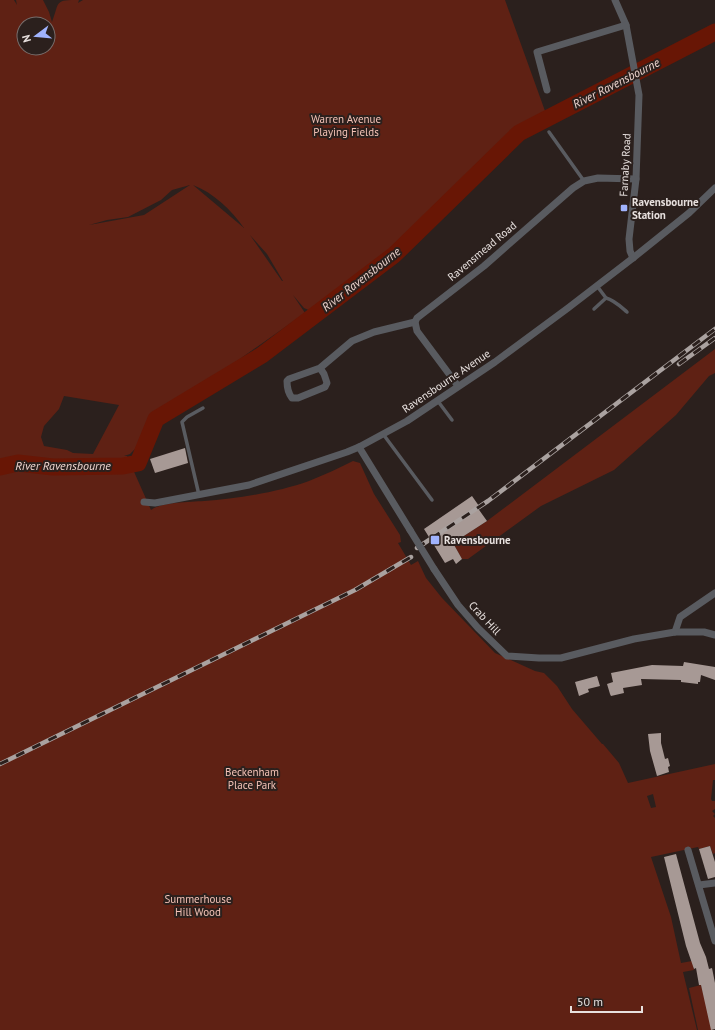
<svg xmlns="http://www.w3.org/2000/svg" width="715" height="1030" font-family="'PT Sans',sans-serif">
	<style>
		.green { fill: #5f2114; fill-rule: evenodd }
		.lines { fill: none; stroke-linecap: round; stroke-linejoin: round }
		.river { stroke: #681605; stroke-width: 17 }
		.building { fill: #a79995 }
		.lane { stroke: #595b60; stroke-width: 3.5 }
		.street { stroke: #595b60; stroke-width: 7 }
		.rail-casing { stroke: #aaa2a0; stroke-width: 4.5 }
		.rail { stroke: #2b201d; stroke-width: 3; stroke-dasharray: 9; stroke-linecap: butt }
		.street-bridge { stroke: #595b60; stroke-width: 7 }
		.poi-dot { fill: #a0b3fd; stroke: #2b201d; stroke-width: 1.5 }
		.labels { text-anchor: middle; dominant-baseline: central; stroke-width: 4; stroke-linejoin: round; paint-order: stroke }
		.park-label { font-size: 11px; fill: #f3c2b6; stroke: #2b201d }
		.street-label { font-size: 11px; fill: #e8e1df; stroke: #2b201d }
		.poi-label { font-size: 11px; font-weight: bold; fill: #e8e1df; stroke: #2b201d; text-anchor: start }
		.water-label { font-size: 12px; font-style: italic; fill: #efd6d0; stroke: #2b201d }
	</style>
	<rect width="100%" height="100%" fill="#2b201d"/>
	<!-- green -->
	<g class="green">
		<path d="M0,0H14L17,5L16,0H43L49,12L52,22C60,1 54,0 79,0L78,3L83,0H505L545,111L519,133L388,260L326,301L313,312L304,308L293,295L305,313L227,368L191,398L189,394L130,454L124,456H127L151,510C162,502 190,502 204,501C237,499 278,492 309,481C324,475 339,468 353,461L360,463L374,494L400,535L401,542L398,543L411,565L418,561L426,578L442,598L495,653L535,671L544,673L557,686L572,709L602,744H603L619,763L628,783L715,764V780H713L711,799L712,801H715V809L712,811L715,814L713,816L715,818V853L713,854L710,846L699,849L698,847L651,857L671,917L681,963L692,961L694,970L683,972L697,1030H0ZM24,24H48V48H24ZM190,185L144,215L89,225L107,220L128,217L161,200L172,190ZM193,185C214,193 231,210 244,228ZM250,235L267,254L283,281H282ZM64,396L119,405L93,454L73,453L67,450L44,446L41,437L44,426L59,409ZM653,794L656,807L651,808L647,796Z"/>
		<path d="M715,349V373L709,376L676,415L614,470L541,506L468,559H462L453,543L487,521Z"/>
		<path d="M701,985L713,1030H698L689,988Z"/>
	</g>
	<g class="lines">
		<!-- river -->
		<path class="river" d="M0,467L18,463L53,467L123,466L138,463L156,419L262,355L394,255L519,133L715,32"/>
	</g>
	<!-- building -->
	<g class="building">
		<path d="M185,448L188,463L155,473L150,459Z"/>
		<path d="M472,496L479,506L477,507L487,521L453,543L462,559L456,564L453,559L445,563L424,529Z"/>
		<path d="M684,662L715,667V680L701,675L700,682H698V684L681,682V680L641,679L642,685L623,688L624,693L611,696L610,694L607,684L613,682L611,673L652,665L683,666Z"/>
		<path d="M597,676L600,686L588,689L589,692L579,696L575,682Z"/>
		<path d="M661,733V743L665,759L668,758L670,766L668,767L669,772L657,776L650,751L648,734Z"/>
		<path d="M710,846L715,862V877L708,879L699,849Z"/>
		<path d="M676,854L700,943L706,957L709,969L712,968L715,983V1029L711,1030L701,985H699L696,968L694,969L686,946L664,857Z"/>
	</g>
	<g class="lines">
		<!-- lane -->
		<g class="lane">
			<path d="M549,132L584,181"/>
			<path d="M597,286L606,298C614,300 620,306 627,312"/>
			<path d="M594,309L606,298"/>
			<path d="M437,400L452,420"/>
			<path d="M383,434L432,500"/>
			<path d="M199,495L182,422L187,417L203,408"/>
		</g>
		<!-- street -->
		<g class="street">
			<path d="M615,0L626,25L639,95L636,179L629,239L630,251L633,258"/>
			<path d="M547,90L537,52L626,25"/>
			<path d="M320,368L324,374L327,383L325,387L298,398H292C288,393 287,388 287,381L289,379L320,368L352,341L374,332L415,322"/>
			<path d="M458,386L417,331L415,322L417,318L484,266L573,188L584,181L598,178L636,179"/>
			<path d="M359,447L410,530"/>
			<path d="M144,502L155,503L249,485L347,452L359,447L407,421L495,362L568,308L633,258L689,213L715,188"/>
			<path d="M434,569L458,605L478,628L507,656L539,658H561L634,639L675,632H704L715,635"/>
			<path d="M675,632L680,617L715,593"/>
			<path d="M688,850L715,941"/>
			<path d="M699,885L715,883"/>
		</g>
		<defs>
			<g id="rail">
				<path d="M679,364L715,338"/>
				<path d="M417,548L488,501L715,329"/>
				<path d="M0,764L312,611L355,590L411,557"/>
			</g>
		</defs>
		<!-- rail casing -->
		<use href="#rail" class="rail-casing"/>
		<!-- rail -->
		<use href="#rail" class="rail"/>
		<!-- street-bridge -->
		<path class="street-bridge" d="M410,530L434,569"/>
	</g>
	<!-- markers -->
	<g class="poi-dot">
		<rect x="620" y="204" width="8" height="8" rx="2"/>
		<rect x="430" y="535" width="10" height="10" rx="2"/>
	</g>
	<g class="labels">
		<!-- park labels -->
		<g class="park-label">
			<text x="346" y="119">Warren Avenue<tspan x="346" dy="13">Playing Fields</tspan></text>
			<text x="252" y="772">Beckenham<tspan x="252" dy="13">Place Park</tspan></text>
			<text x="198" y="899">Summerhouse<tspan x="198" dy="13">Hill Wood</tspan></text>
		</g>
		<!-- street labels -->
		<g class="street-label">
			<text transform="translate(625 165) rotate(-87)">Farnaby Road</text>
			<text transform="translate(482 251) rotate(-40)">Ravensmead Road</text>
			<text transform="translate(446 381) rotate(-34)">Ravensbourne Avenue</text>
			<text transform="translate(485 618) rotate(47)">Crab Hill</text>
		</g>
		<!-- poi labels -->
		<g class="poi-label">
			<text x="632" y="202">Ravensbourne<tspan x="632" dy="13">Station</tspan></text>
			<text x="444" y="540">Ravensbourne</text>
		</g>
		<!-- water labels -->
		<g class="water-label">
			<text transform="translate(616 83) rotate(-27)">River Ravensbourne</text>
			<text transform="translate(361 279) rotate(-38)">River Ravensbourne</text>
			<text x="63" y="465">River Ravensbourne</text>
		</g>
	</g>
	<!-- north arrow -->
	<g transform="translate(36 36) rotate(254)"><circle r="19" fill="#2b201d" stroke="#776d6b"/>
	<path d="M0-3L7 15L0 10L-7 15Z" fill="#a0b3fd"/>
	<text y="-6" font-size="11" font-weight="bold" text-anchor="middle" fill="#e8e1df">N</text>
	</g>
	<!-- scale -->
	<path d="M571 1006v6h71v-6" fill="none" stroke="#e8e1df" stroke-width="2"/>
	<text x="577" y="1006" font-size="12" fill="#e8e1df" stroke="#2b201d" stroke-width="3" paint-order="stroke">50 m</text>
</svg>
